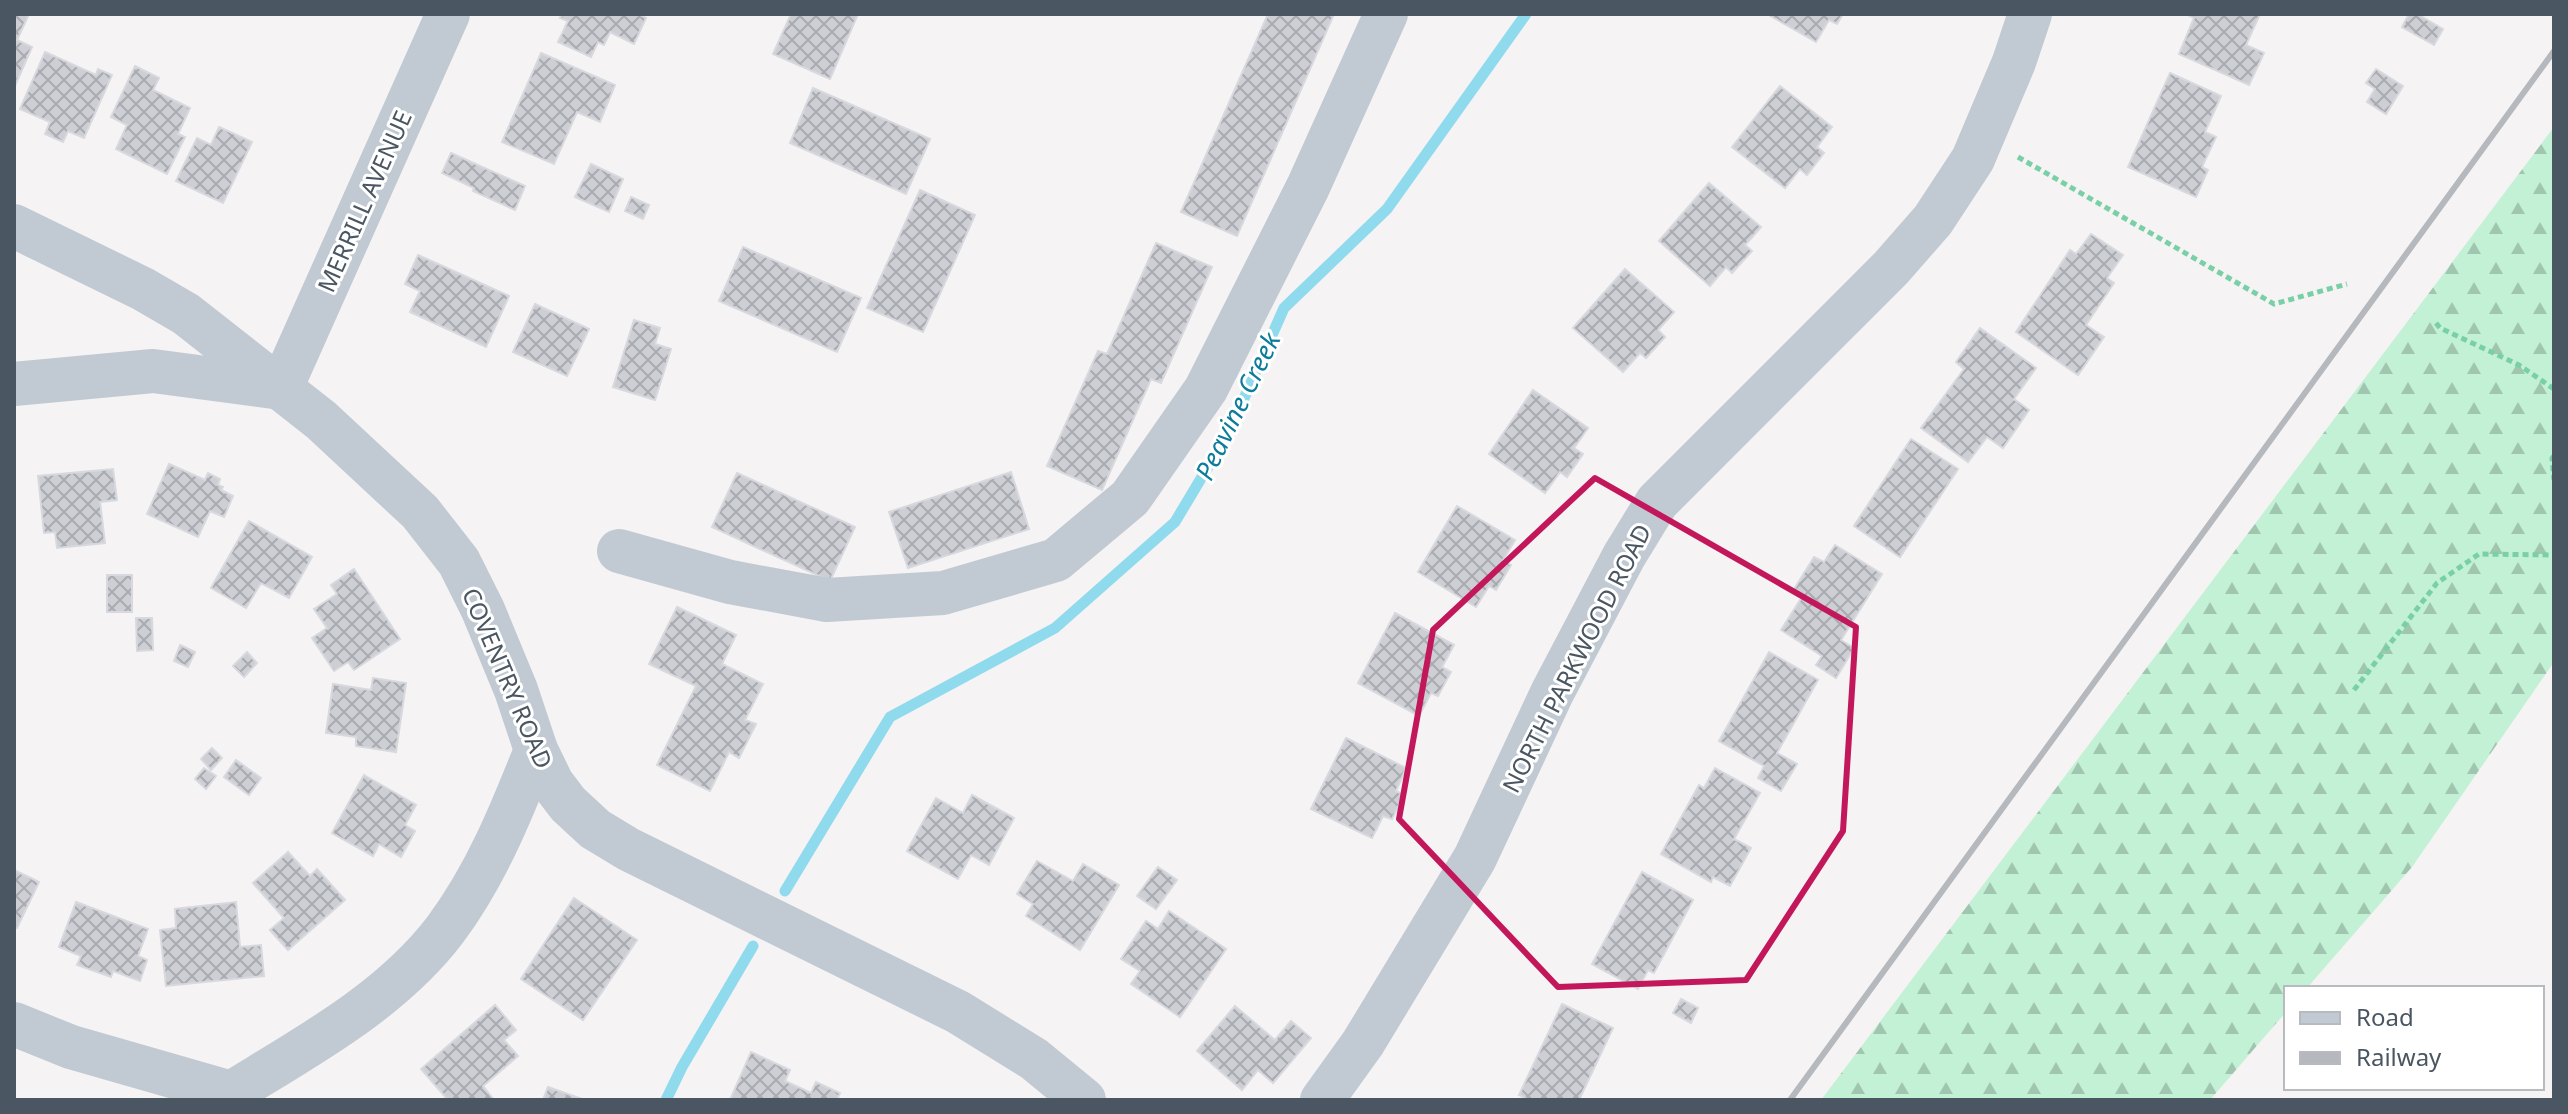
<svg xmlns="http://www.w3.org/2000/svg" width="2568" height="1114" font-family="'Noto Sans',sans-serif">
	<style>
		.forest { fill: url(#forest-firs) }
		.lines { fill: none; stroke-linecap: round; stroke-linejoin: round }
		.stream { stroke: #90daee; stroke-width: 11 }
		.building { fill: url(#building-cross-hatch); stroke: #d7d9de; stroke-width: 2 }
		.path { stroke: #7ad0a6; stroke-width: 5; stroke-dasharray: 6 4; stroke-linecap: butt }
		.minor { stroke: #c1cad2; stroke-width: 44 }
		.rail { stroke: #b5b8bd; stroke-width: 6 }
		.marked { fill: none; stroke: #c2185b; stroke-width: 6; stroke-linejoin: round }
		.labels { text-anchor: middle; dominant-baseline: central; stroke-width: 6; stroke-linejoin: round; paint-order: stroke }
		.street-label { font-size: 24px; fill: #4a5661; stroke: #fff }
		.water-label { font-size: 26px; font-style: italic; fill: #0c7c9b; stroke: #fff }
	</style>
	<defs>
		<pattern id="forest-firs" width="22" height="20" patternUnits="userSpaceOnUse" patternTransform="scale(2)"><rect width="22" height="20" fill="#c3f1d5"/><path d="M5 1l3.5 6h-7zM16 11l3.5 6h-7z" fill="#a0c6b0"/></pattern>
		<pattern id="building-cross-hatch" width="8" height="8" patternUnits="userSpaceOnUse" patternTransform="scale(2)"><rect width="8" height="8" fill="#cdcfd5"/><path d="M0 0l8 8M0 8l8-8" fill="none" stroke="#a8abb0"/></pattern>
	</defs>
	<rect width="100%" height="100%" fill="#f5f3f3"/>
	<!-- forest -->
	<path class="forest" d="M2554,127V662L2412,867L2307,988H2286V1012L2210,1100H1821Z"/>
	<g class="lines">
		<!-- stream -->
		<g class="stream">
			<path d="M785,891L890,717L1055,628L1175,522L1230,430L1284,308L1387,209L1526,14"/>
			<path d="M666,1100L682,1067L753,946"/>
		</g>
	</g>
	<!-- building -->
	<g class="building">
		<path d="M14,14H29L17,40L32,47L14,88Z"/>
		<path d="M562,14H638L646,18L634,44L610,32L604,45L598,42L591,57L558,42L568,21L560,18Z"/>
		<path d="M791,14H858L830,79L773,54Z"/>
		<path d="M1268,14H1334L1237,236L1181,212Z"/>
		<path d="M1767,14H1843L1837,24L1829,20L1816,42Z"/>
		<path d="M2186,14H2260L2246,45L2264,53L2249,85L2179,54L2194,18Z"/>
		<path d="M2409,14H2417L2443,29L2434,45L2402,27Z"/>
		<path d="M45,52L96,75L98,69L112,75L84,138L68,131L63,142L45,134L50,122L20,109Z"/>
		<path d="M541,53L615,85L600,122L577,112L554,164L502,142Z"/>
		<path d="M135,66L159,78L153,90L190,108L178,134L185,137L167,174L116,149L127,125L111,117Z"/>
		<path d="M2376,69L2403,86L2386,114L2367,102L2375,89L2366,83Z"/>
		<path d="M2170,73L2221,96L2205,132L2216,137L2202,167L2208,170L2196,197L2128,167Z"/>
		<path d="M1780,86L1832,127L1817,147L1824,153L1807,175L1800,169L1785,188L1732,147Z"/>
		<path d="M813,88L930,139L906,194L790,143Z"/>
		<path d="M219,127L252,142L223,203L176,181L197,138L211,145Z"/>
		<path d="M451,153L525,186L515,210L473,191L474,188L442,173Z"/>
		<path d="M591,164L623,179L609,212L575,197Z"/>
		<path d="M1709,183L1761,227L1745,245L1752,251L1732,273L1726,267L1710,286L1659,241Z"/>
		<path d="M920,190L975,215L923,332L867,308Z"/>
		<path d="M631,197L649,205L643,219L625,211Z"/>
		<path d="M2091,234L2123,255L2107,278L2114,283L2086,325L2104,337L2078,375L2016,332L2070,250L2076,254Z"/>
		<path d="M1156,243L1212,267L1161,383L1151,379L1102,490L1047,466L1098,351L1107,354Z"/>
		<path d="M743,247L861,298L837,352L719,301Z"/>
		<path d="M418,255L509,296L486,347L410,312L420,291L405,284Z"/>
		<path d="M1625,269L1674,312L1658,330L1665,337L1646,358L1640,353L1623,372L1573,328Z"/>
		<path d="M535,304L589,329L567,376L513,352Z"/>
		<path d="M634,320L660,328L655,344L671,349L655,400L613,387Z"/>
		<path d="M1980,328L2036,368L2014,399L2029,410L2003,448L1987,437L1968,462L1921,428L1964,369L1956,362Z"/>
		<path d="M1533,390L1588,428L1574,448L1583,454L1567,477L1560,472L1545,493L1489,454Z"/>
		<path d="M1911,439L1958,469L1900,557L1854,526Z"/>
		<path d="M169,464L205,480L208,473L220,479L218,485L223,487L221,490L233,496L224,517L210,511L198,537L147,514Z"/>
		<path d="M113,469L117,500L100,502L105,543L57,548L55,532L44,533L38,476Z"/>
		<path d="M1011,472L1029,529L908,568L889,512Z"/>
		<path d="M737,473L855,527L830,581L712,527Z"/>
		<path d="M1457,506L1515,540L1503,560L1511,565L1496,590L1489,586L1476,607L1418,572Z"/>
		<path d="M249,521L312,557L289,598L261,583L246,608L211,588Z"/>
		<path d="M1835,545L1882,574L1841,640L1854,648L1836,678L1816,665L1822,656L1781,630L1802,597L1793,591L1814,557L1824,562Z"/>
		<path d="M354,569L400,639L354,670L348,662L334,671L312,638L327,628L314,609L337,594L331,585Z"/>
		<rect x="107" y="575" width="25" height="37"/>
		<path d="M677,607L736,635L722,664L763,684L745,720L756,724L739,758L729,752L710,791L657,765L696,686L649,664Z"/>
		<path d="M1395,613L1454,645L1442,667L1451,672L1438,696L1431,693L1419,716L1358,683Z"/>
		<path d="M136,618H152L153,650L137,651Z"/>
		<path d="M180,645L195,652L188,667L174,661Z"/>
		<path d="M247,652L257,663L244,677L233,666Z"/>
		<path d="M1769,652L1818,680L1777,753L1797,764L1781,791L1758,778L1764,766L1719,741Z"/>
		<path d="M373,678L406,683L396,752L356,746V737L326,733L333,684L371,690Z"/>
		<path d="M1346,738L1406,768L1396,791L1404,795L1392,819L1383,816L1372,838L1311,809Z"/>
		<path d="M212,748L222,758L211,770L201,759Z"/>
		<path d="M236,760L261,778L249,795L224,777Z"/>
		<path d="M204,768L216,776L206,789L195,779Z"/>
		<path d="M1715,768L1760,793L1734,839L1751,848L1730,886L1713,877L1711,882L1661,854L1699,785L1704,788Z"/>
		<path d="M364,775L416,805L405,825L415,831L401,857L379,844L373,856L332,833Z"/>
		<path d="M972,795L1014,818L989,865L971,855L958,879L907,851L936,798L963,813Z"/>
		<path d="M288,852L310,876L317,869L345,900L288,950L270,930L284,918L253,883Z"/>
		<path d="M1037,861L1073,881L1083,864L1119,885L1080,950L1026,916L1033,904L1017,894Z"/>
		<path d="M1158,867L1177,880L1156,909L1137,896Z"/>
		<path d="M14,870L39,882L17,928L14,926Z"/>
		<path d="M1642,872L1693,900L1654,973L1648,970L1638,989L1592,964Z"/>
		<path d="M574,898L637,940L583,1020L521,979Z"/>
		<path d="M76,902L148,929L138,956L147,960L140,981L113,971L111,977L77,965L81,956L59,947Z"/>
		<path d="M236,902L240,947L261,945L264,976L166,986L160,930L176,928L175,909Z"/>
		<path d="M1169,911L1226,949L1180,1017L1131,984L1140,971L1121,959L1146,921L1158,929Z"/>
		<path d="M1681,999L1698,1008L1691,1023L1673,1013Z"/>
		<path d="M1562,1004L1613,1028L1579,1100H1529L1519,1095Z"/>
		<path d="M495,1005L516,1030L504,1040L518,1056L483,1086L494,1100H448L421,1069Z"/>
		<path d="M1235,1006L1275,1040L1291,1021L1311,1038L1273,1083L1258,1070L1242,1090L1197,1051Z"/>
		<path d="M751,1052L790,1070L785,1081L811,1093L816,1082L840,1093L837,1100H730Z"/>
		<path d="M548,1087L582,1099L581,1100H543Z"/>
	</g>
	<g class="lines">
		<!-- path -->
		<g class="path">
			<path d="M2018,157L2274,304L2347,284"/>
			<path d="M2436,323L2440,328L2519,365L2554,389"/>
			<path d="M2554,456L2552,458L2554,480"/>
			<path d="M2354,690L2437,583L2479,554L2554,555"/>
		</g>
		<!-- minor -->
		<g class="minor">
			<path d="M14,226L143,289L186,314L321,420L420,512L459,562L483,610L516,690L536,750L552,783L568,804L595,829L628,849L958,1012L1034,1059L1084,1100"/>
			<path d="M14,384L153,371L281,388L448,14"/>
			<path d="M619,551L730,582L827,600L943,593L1056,560L1130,498L1206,389L1308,187L1386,14"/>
			<path d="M14,1024L71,1047L231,1093"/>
			<path d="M225,1100L231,1093C306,1047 391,1001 445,930C486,875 511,813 536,750"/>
			<path d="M1322,1100L1363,1043L1475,858L1552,693L1624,556L1657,502L1891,268L1933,220L1973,159L2014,62L2030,14"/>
		</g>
		<!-- rail -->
		<path class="rail" d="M1790,1100L2554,51"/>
	</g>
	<!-- marked area -->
	<path class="marked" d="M1595,478L1856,627L1843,831L1746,980L1558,987L1399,819L1433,630Z"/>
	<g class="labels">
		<!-- street labels -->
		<g class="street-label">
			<text transform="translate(364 201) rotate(-66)">MERRILL AVENUE</text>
			<text transform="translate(1576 658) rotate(-63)">NORTH PARKWOOD ROAD</text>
			<text transform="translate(508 678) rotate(67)">COVENTRY ROAD</text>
		</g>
		<!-- water labels -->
		<g class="water-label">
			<text transform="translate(1237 406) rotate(-64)">Peavine Creek</text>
		</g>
	</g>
	<!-- border -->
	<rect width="2568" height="1114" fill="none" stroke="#4a5661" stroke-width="32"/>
	<!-- legend -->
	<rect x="2284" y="986" width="260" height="104" fill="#ffffff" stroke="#b7bbc0" stroke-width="2"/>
	<rect x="2300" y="1012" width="40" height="12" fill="#c1cad2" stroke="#b7bbc0" stroke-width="2"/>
	<text x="2356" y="1026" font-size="24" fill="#4a5661">Road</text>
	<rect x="2300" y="1052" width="40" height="12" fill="#b5b8bd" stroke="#b7bbc0" stroke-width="2"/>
	<text x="2356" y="1066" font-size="24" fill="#4a5661">Railway</text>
</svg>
